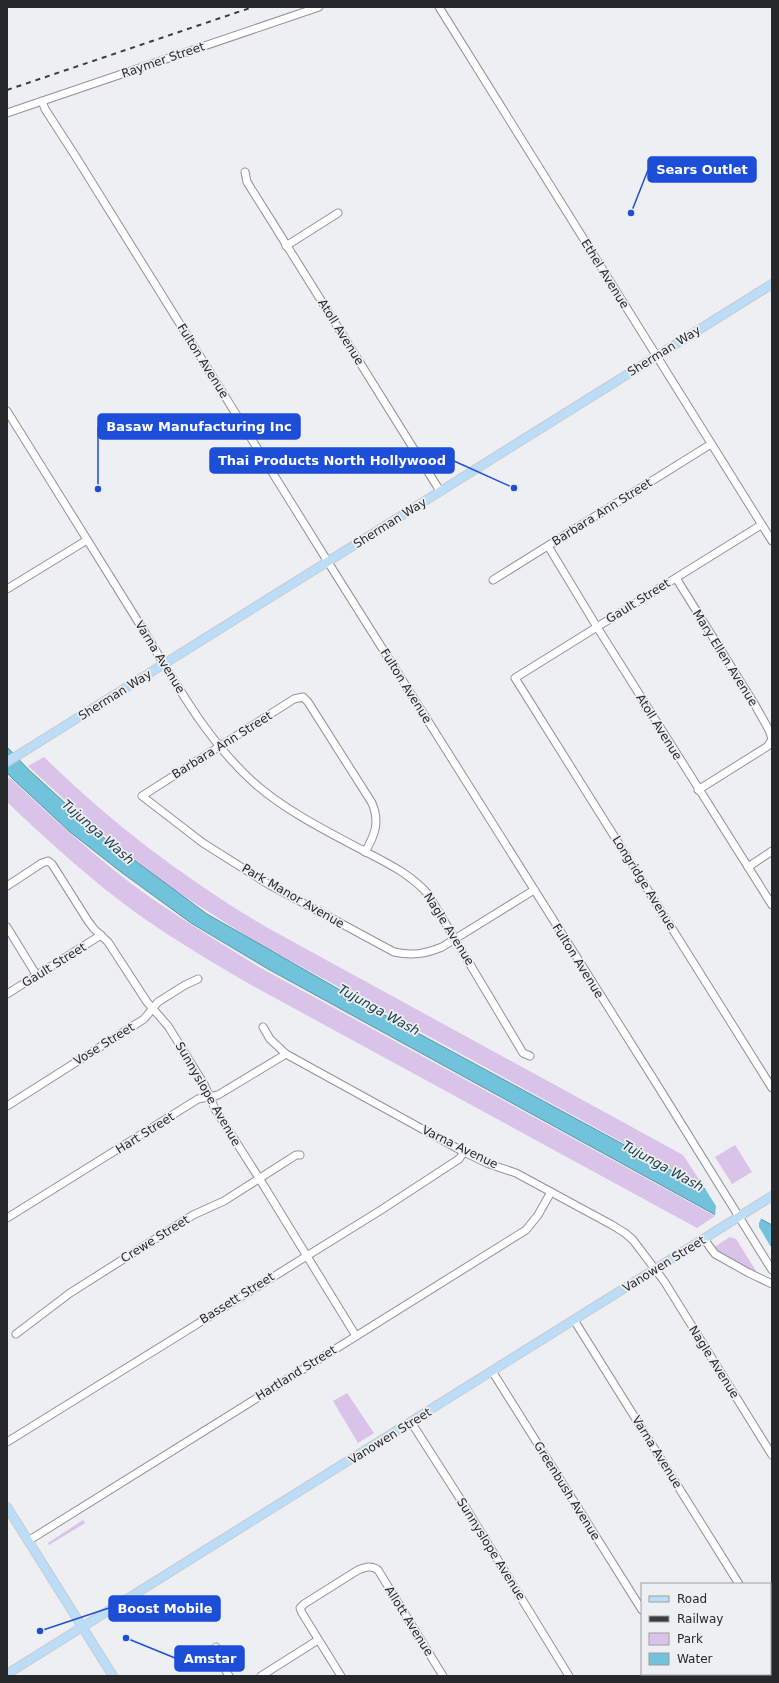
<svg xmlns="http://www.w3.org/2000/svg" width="779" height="1683" font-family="'DejaVu Sans',sans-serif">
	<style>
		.green { fill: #dac3e9 }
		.water { fill: #71c2db; stroke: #5b94a6 }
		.pier { fill: #edeff3 }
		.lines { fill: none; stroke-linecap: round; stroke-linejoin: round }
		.minor-casing { stroke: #929397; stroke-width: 9 }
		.major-casing { stroke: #cbcbcc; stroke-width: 10 }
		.minor { stroke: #fff; stroke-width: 7 }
		.major { stroke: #bcddf7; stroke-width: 8 }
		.rail { stroke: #3b3c3e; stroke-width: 2; stroke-dasharray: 5 5; stroke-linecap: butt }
		.labels { text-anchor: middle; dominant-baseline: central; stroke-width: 3.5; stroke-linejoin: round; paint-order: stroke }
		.street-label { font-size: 12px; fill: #27282a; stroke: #edeff3 }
		.water-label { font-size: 13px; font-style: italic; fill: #153b47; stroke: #edeff3 }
		.leader { fill: none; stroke: #1d4ed8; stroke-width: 1.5 }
		.callout-dot { fill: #1d4ed8; stroke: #edeff3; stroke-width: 1.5 }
		.callout { fill: #1d4ed8; stroke: #1d4ed8; stroke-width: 1.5 }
		.callout-label { font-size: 13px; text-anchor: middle; font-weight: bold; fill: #fff }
	</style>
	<rect width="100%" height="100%" fill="#edeff3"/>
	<!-- green -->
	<g class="green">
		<path d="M44,757C111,823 185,879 266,927L683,1155L704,1187L251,939L173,889L125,852L93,826L28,766Z"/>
		<path d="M10,778C55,820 100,862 151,898C186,922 222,944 259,967L715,1216L697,1228L253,986C215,964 176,941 139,915C92,881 49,842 7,802V779Z"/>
		<path d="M735,1145L752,1172L732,1184L715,1157Z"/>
		<path d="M730,1237L736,1239L756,1271L754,1273L718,1252L714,1247Z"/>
		<path d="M347,1393L374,1433L358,1443L333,1401Z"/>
		<path d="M83,1520L85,1523L49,1545L48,1543Z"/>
	</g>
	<!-- water -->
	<path class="water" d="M7,747L29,770L99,834L207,914L368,1006L772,1225V1246L268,969L191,923L121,872L70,832L15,781L7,773Z"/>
	<!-- pier -->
	<path class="pier" d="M704,1187L762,1217L759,1223V1227L771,1247L715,1216L716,1206Z"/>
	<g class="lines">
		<defs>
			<g id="minor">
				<path d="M439,7L772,541"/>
				<path d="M42,101L45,109L76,157L338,578L661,1091L772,1270"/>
				<path d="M7,113L319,7"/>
				<path d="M245,172L247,182L269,217L440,491"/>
				<path d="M286,246L338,213"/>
				<path d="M7,411C51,482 95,553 139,623C173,678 204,737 252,781C284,810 328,832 366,852C389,864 410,874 428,894L523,1053L530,1056"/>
				<path d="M761,525L515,678L772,1088"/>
				<path d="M548,546L597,627L772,905"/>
				<path d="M676,578L755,705L769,730L772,739L768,746L698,790"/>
				<path d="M493,580L711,444"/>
				<path d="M7,589L87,540"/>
				<path d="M365,852C375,835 380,822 372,803L308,702L303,697L294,699L142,796L203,843L268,884L394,952C412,956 425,954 442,947L534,890"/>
				<path d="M748,867L772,851"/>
				<path d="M7,886L42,863L48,861L52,864L88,921L94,929L108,942L147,1002L168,1026L204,1084L215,1109L259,1178L356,1336"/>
				<path d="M7,927L37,976"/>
				<path d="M7,994L101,935"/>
				<path d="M263,1027L270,1039L286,1054L464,1152L489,1164L516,1173L612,1225L625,1233L633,1240L664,1281L772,1455"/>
				<path d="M7,1106L144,1019L158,1002L185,985L198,979"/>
				<path d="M7,1218L198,1099L218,1095L286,1054"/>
				<path d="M704,1239L715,1254L749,1273L772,1284"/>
				<path d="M574,1320L739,1584"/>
				<path d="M16,1334L70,1293L193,1215L224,1201L296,1155H300"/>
				<path d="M492,1371L642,1610"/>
				<path d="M411,1422L466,1508L569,1676"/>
				<path d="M7,1442L381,1210L459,1159L464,1152"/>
				<path d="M28,1541L526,1230L538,1215L551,1192"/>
				<path d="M770,1633L772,1637"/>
				<path d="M216,1647L219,1659L229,1676"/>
				<path d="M770,1654L772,1652"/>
				<path d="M682,1674L683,1676"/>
				<path d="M261,1676L318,1640"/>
				<path d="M341,1676L302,1613L300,1608L304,1604L358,1570C366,1567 371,1565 378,1570L443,1676"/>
				<path d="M734,1676L737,1674"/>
			</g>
			<g id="major">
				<path d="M7,762L772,284"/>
				<path d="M7,1507L113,1676"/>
				<path d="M7,1674L772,1196"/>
			</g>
		</defs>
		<!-- minor casing -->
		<use href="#minor" class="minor-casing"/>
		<!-- major casing -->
		<use href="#major" class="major-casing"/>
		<!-- minor -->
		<use href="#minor" class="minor"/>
		<!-- major -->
		<use href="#major" class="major"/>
		<!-- rail -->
		<path class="rail" d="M7,90L253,7"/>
	</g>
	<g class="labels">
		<!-- street labels -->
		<g class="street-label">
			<text transform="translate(163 60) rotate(-19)">Raymer Street</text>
			<text transform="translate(605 274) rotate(58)">Ethel Avenue</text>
			<text transform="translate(341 332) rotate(58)">Atoll Avenue</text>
			<text transform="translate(664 351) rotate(-32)">Sherman Way</text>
			<text transform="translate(203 361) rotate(58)">Fulton Avenue</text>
			<text transform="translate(602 512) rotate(-32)">Barbara Ann Street</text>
			<text transform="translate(390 523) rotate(-32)">Sherman Way</text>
			<text transform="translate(638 601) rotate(-32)">Gault Street</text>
			<text transform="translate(160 657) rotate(58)">Varna Avenue</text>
			<text transform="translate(725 658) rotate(58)">Mary Ellen Avenue</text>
			<text transform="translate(406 686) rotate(58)">Fulton Avenue</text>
			<text transform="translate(115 695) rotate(-32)">Sherman Way</text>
			<text transform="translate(659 727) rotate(58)">Atoll Avenue</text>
			<text transform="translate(222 745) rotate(-32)">Barbara Ann Street</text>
			<text transform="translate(644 883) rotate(58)">Longridge Avenue</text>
			<text transform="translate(293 896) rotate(30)">Park Manor Avenue</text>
			<text transform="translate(449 929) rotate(58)">Nagle Avenue</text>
			<text transform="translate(578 961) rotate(58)">Fulton Avenue</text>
			<text transform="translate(54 965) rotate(-32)">Gault Street</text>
			<text transform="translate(104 1044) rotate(-32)">Vose Street</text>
			<text transform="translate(208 1094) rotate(60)">Sunnyslope Avenue</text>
			<text transform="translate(145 1133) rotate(-32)">Hart Street</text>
			<text transform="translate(460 1147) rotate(26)">Varna Avenue</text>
			<text transform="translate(155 1239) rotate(-32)">Crewe Street</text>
			<text transform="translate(664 1264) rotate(-32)">Vanowen Street</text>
			<text transform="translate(237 1298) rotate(-32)">Bassett Street</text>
			<text transform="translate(714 1362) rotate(58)">Nagle Avenue</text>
			<text transform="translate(296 1373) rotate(-32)">Hartland Street</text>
			<text transform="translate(390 1436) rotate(-32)">Vanowen Street</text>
			<text transform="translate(657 1452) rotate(58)">Varna Avenue</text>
			<text transform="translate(567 1491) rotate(58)">Greenbush Avenue</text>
			<text transform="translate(491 1549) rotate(58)">Sunnyslope Avenue</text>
			<text transform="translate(409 1621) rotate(58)">Allott Avenue</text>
		</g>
		<!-- water labels -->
		<g class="water-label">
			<text transform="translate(98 832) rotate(41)">Tujunga Wash</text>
			<text transform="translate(379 1010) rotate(29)">Tujunga Wash</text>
			<text transform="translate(663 1166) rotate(29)">Tujunga Wash</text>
		</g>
	</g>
	<!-- callouts -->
	<path class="leader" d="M631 213L648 170M98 489L98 427M514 488L454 461M40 1631L109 1608M126 1638L175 1658"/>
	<g class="callout-dot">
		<circle cx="631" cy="213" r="4"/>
		<circle cx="98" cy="489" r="4"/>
		<circle cx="514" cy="488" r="4"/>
		<circle cx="40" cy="1631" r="4"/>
		<circle cx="126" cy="1638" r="4"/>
	</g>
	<g class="callout">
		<rect x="648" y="157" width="108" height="25" rx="4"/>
		<rect x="98" y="414" width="202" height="25" rx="4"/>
		<rect x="210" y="448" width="244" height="25" rx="4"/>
		<rect x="109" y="1596" width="111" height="25" rx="4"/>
		<rect x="175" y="1646" width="69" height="25" rx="4"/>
	</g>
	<g class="callout-label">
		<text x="702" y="174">Sears Outlet</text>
		<text x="199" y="431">Basaw Manufacturing Inc</text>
		<text x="332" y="465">Thai Products North Hollywood</text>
		<text x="165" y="1613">Boost Mobile</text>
		<text x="210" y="1663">Amstar</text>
	</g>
	<!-- border -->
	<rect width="779" height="1683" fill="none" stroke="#27282a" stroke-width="16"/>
	<!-- legend -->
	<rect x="641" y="1583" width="130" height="92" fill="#edeff3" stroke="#9e9fa3"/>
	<rect x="649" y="1596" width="20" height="6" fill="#bcddf7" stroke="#9e9fa3"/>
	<text x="677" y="1603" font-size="12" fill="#27282a">Road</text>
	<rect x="649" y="1616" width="20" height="6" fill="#3b3c3e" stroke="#9e9fa3"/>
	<text x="677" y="1623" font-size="12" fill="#27282a">Railway</text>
	<rect x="649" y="1633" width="20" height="12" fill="#dac3e9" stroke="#9e9fa3"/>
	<text x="677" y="1643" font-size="12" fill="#27282a">Park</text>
	<rect x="649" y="1653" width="20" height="12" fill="#71c2db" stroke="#9e9fa3"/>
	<text x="677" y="1663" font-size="12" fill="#27282a">Water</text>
</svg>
